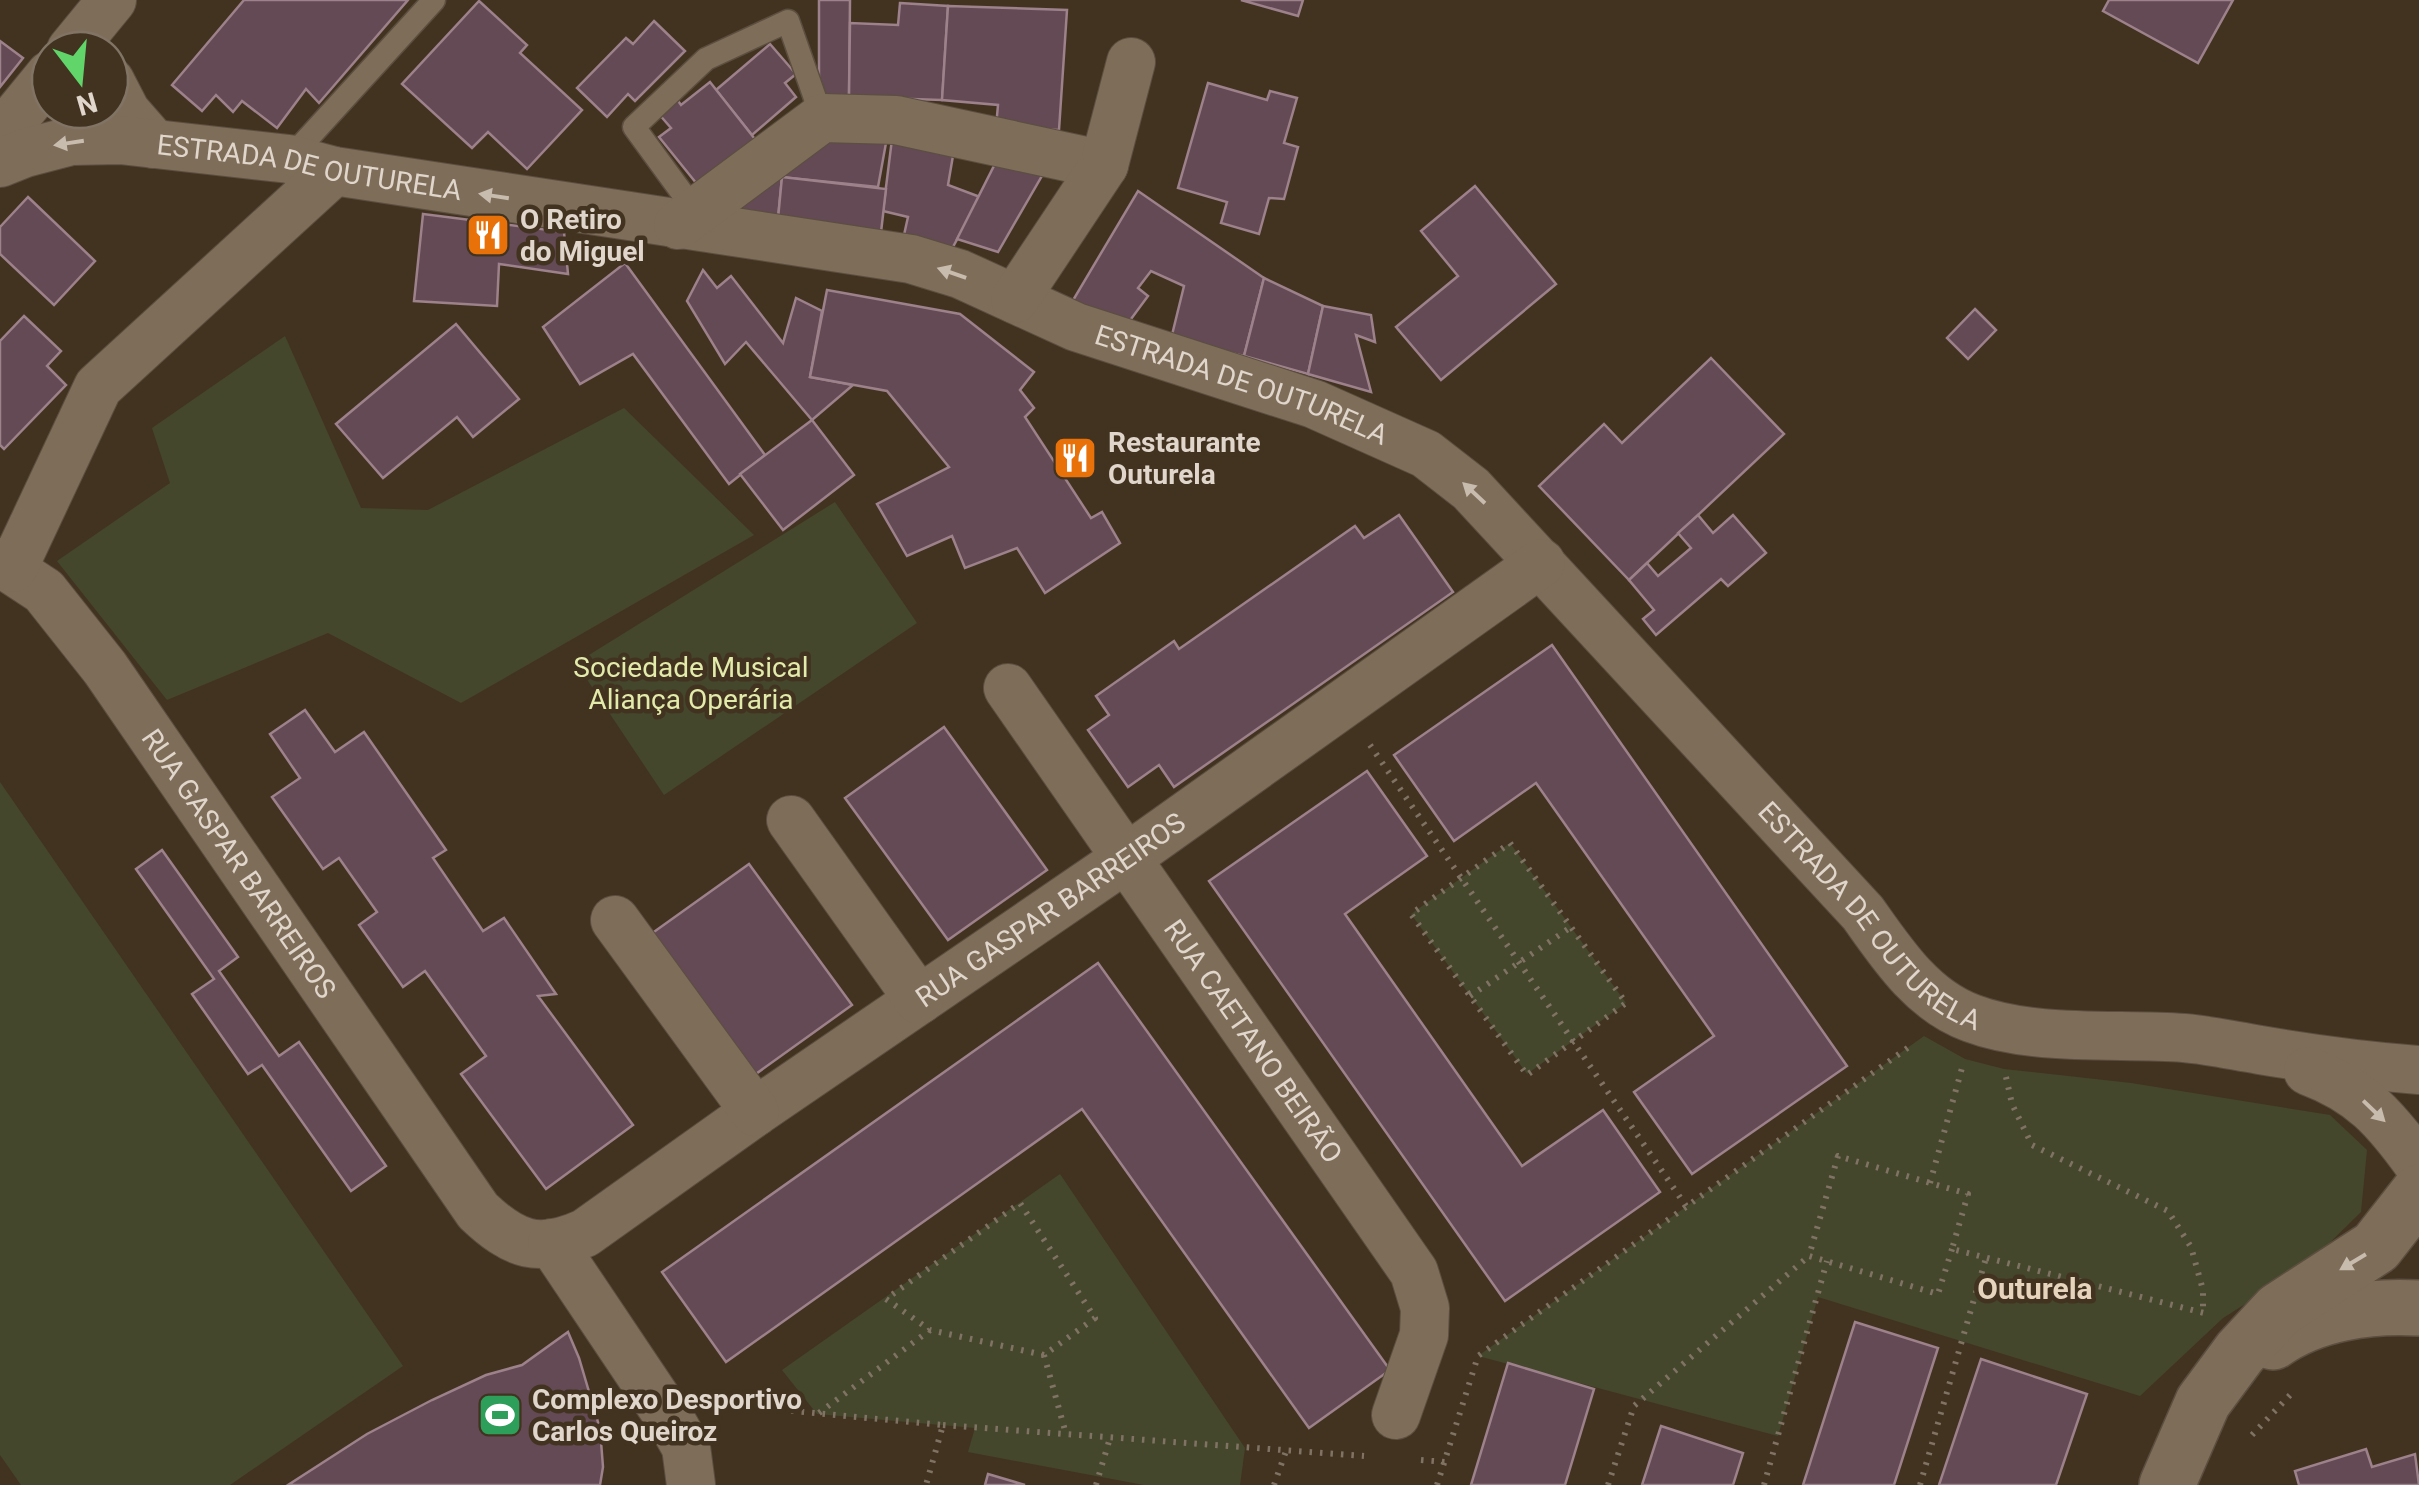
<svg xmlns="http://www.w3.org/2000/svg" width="2419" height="1485" font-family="Roboto,sans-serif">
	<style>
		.green { fill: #44472c }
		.building { fill: #634a54; stroke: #9d818b; stroke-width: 2.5 }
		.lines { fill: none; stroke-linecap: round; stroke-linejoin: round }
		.service-casing { stroke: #5c4f3f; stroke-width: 25 }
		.minor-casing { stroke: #5c4f3f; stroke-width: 50 }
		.tertiary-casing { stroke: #5c4f3f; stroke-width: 58 }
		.path { stroke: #807364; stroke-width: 6; stroke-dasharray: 2.5 8; stroke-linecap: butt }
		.service { stroke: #7e6d59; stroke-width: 22 }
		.minor { stroke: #7e6d59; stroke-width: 48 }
		.tertiary { stroke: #7e6d59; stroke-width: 55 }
		.oneway { fill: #c8bcae }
		.labels { text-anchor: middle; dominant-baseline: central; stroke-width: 9; stroke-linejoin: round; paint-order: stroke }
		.street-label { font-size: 28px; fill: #e0d6cb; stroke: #423321 }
		.poi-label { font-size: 28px; font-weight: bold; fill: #e0d6cb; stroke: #423321; text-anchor: start }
		.park-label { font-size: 28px; fill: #e3ebab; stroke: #423321 }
		.neighbourhood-label { font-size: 30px; font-weight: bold; fill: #e7d4bd; stroke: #423321 }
	</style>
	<rect width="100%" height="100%" fill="#423321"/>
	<!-- green -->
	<g class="green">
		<path d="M285,336L361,508L428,510L624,408L754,535L461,703L328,633L167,700L57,561L170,483L152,428Z"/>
		<path d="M835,502L917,623L664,795L576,663Z"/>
		<path d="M0,782L403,1366L230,1485H21L0,1455Z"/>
		<path d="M1510,843L1626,1003L1527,1074L1411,914Z"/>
		<path d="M1924,1036L1965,1059L2004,1069L2131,1083L2330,1115L2367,1150L2361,1212L2306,1266L2223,1318L2140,1396L1818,1297L1778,1436L1478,1356Z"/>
		<path d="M1060,1174L1245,1448L1240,1485H1144L968,1452L975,1428L817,1414L782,1370Z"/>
	</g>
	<!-- building -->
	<g class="building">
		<path d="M244,0H408L319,103L306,89L277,128L242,101L233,112L216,95L202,111L172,85Z"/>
		<path d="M819,0H850L849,97H819Z"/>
		<path d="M1241,0H1303L1298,16Z"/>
		<path d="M2109,0H2233L2198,63L2103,11Z"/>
		<path d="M479,1L527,45L520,53L582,110L527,169L488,132L472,148L402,84Z"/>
		<path d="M900,3L948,6L942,100L849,97L850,23L898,25Z"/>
		<path d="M948,6L1067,10L1059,130L996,127L998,105L942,100Z"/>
		<path d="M654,21L685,51L635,101L628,94L607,117L577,88L626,38L633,44Z"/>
		<path d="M0,41L23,58L0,87Z"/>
		<path d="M770,44L796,74L785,83L796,97L752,135L716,90Z"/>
		<path d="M710,82L758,143L701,189L659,137L671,128L658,113L676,98L681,105Z"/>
		<path d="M1208,83L1267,100L1270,91L1297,98L1284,143L1298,147L1284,199L1269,198L1259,234L1221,223L1227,202L1178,188Z"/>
		<path d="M830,130L888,132L878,187L782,177L777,229L710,222Z"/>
		<path d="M892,139L955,144L948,185L980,197L947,258L902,244L908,217L883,211Z"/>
		<path d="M1000,154L1043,174L998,252L957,239Z"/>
		<path d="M782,177L886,189L880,241L777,229Z"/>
		<path d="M1475,186L1556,284L1441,380L1396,327L1458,276L1421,231Z"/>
		<path d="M1138,191L1264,278L1244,356L1171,339L1184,286L1151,271L1138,288L1148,296L1120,334L1069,307Z"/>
		<path d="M28,197L95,261L54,305L0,254V227Z"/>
		<path d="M423,214L564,232L568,274L499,264L497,306L414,301Z"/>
		<path d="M625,263L765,455L729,484L633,354L580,384L543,327Z"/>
		<path d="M703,270L717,288L731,276L783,343L796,298L822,311L810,377L853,385L812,420L746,342L725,364L687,301Z"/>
		<path d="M1264,278L1323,306L1308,374L1244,356Z"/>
		<path d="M827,290L960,314L1034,372L1020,390L1034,408L1025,417L1091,518L1102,512L1120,543L1045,593L1017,548L965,568L952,536L907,556L877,504L949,467L887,391L810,377Z"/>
		<path d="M1323,306L1371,315L1375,342L1356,335L1371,392L1308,374Z"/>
		<path d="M1975,309L1996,330L1968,359L1947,338Z"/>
		<path d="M24,316L61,351L47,366L66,385L4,449L0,445V341Z"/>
		<path d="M456,324L519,399L473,437L457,417L383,478L336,424Z"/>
		<path d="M1711,358L1784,434L1629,580L1539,486L1604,424L1622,443Z"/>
		<path d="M812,420L854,475L783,530L740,474Z"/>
		<path d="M1399,515L1453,592L1174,787L1159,765L1128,787L1088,730L1109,715L1096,696L1174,641L1179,649L1355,526L1364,538Z"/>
		<path d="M1698,515L1713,533L1733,515L1766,553L1728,586L1721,579L1656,635L1643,619L1654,610L1629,580L1647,563L1658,576L1691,548L1678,533Z"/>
		<path d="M1552,645L1847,1066L1692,1174L1634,1092L1714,1036L1536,783L1454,841L1394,755Z"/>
		<path d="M305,710L335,752L364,732L446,850L433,858L483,931L504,918L556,994L538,996L633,1125L546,1189L461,1074L486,1056L425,971L403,987L359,925L377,912L339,858L323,869L272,797L300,778L270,734Z"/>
		<path d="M944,727L1047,870L948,940L845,798Z"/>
		<path d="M1367,771L1427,856L1345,914L1522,1166L1603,1110L1660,1192L1505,1301L1209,881Z"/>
		<path d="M162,850L238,957L219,971L279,1056L299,1042L386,1166L351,1191L262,1065L248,1074L192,994L214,979L136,869Z"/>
		<path d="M749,864L852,1005L753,1076L651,934Z"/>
		<path d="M1098,963L1390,1370L1309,1428L1082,1109L726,1362L662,1272Z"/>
		<path d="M1855,1322L1938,1348L1894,1485H1803Z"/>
		<path d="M568,1332L579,1358L600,1429L603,1467L600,1485H288L367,1434L432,1400L486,1375L522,1365Z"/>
		<path d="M1981,1359L2087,1394L2056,1485H1939Z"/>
		<path d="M1508,1363L1594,1389L1565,1485H1471Z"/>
		<path d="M1661,1426L1743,1453L1733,1485H1642Z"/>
		<path d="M2366,1449L2372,1467L2415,1454L2419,1485H2299L2295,1471Z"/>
		<path d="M988,1474L1025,1485H985Z"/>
	</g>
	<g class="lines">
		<defs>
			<g id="service">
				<path d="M289,159L434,0"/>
				<path d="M696,212L634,127L706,59L788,21L822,118"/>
			</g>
			<g id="minor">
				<path d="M71,50L112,0"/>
				<path d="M110,81L126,112L154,144"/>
				<path d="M0,136L50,75"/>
				<path id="s1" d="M0,163L25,153L71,141L120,140L289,159L334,171L911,259L960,274L1076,327L1314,404L1426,454L1471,489L1863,913C1892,954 1922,1000 1971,1018C2034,1042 2118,1033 2184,1038C2209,1040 2235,1046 2260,1050C2313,1059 2365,1066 2419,1070"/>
				<path d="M678,225L822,118L896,120L1104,165"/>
				<path d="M1015,299L1104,165L1131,62"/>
				<path id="s2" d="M0,562L44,591L105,668L478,1211C514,1245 538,1254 585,1233L755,1112L1128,857L1541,563"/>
				<path d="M13,568L98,387L334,171"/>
				<path id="s3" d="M1008,688L1414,1272L1425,1308L1424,1335L1396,1415"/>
				<path d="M791,820L919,1000"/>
				<path d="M615,920L755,1112"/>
				<path d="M2308,1071C2362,1091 2386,1119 2419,1165"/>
				<path d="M552,1243L670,1419L686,1447L691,1485"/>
			</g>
			<g id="tertiary">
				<path d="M2273,1342C2314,1313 2370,1305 2419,1308"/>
				<path d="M2167,1485L2203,1402L2240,1352L2279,1310L2376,1247L2419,1192"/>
			</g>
		</defs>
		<!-- service casing -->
		<use href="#service" class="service-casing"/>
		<!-- minor casing -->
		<use href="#minor" class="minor-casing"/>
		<!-- tertiary casing -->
		<use href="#tertiary" class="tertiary-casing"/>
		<!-- path -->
		<g class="path">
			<path d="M1370,745L1686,1206"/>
			<path d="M1510,843L1626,1003L1527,1075L1411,914Z"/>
			<path d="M1470,996L1571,927"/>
			<path d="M2006,1077L2012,1104L2032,1145L2168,1211L2191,1247L2203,1290V1310"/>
			<path d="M1930,1183L1962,1068"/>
			<path d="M1952,1249L1938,1294L1809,1256L1838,1156L1968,1194L1952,1249L2204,1313"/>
			<path d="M1044,1355L930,1330L886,1299L1020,1203L1095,1318L1044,1355L1066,1434"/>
			<path d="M718,1404L943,1425L926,1485"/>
			<path d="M819,1413L930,1330"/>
			<path d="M943,1425L1364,1456"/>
			<path d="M2252,1435L2292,1393"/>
			<path d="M1421,1460L1445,1462"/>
			<path d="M1096,1485L1110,1438"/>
			<path d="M1274,1485L1286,1451"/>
			<path d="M1437,1485L1478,1356L1913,1044"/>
			<path d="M1608,1485L1634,1406L1809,1256"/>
			<path d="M1764,1485L1827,1261"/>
			<path d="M1920,1485L1986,1258"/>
		</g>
		<!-- service -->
		<use href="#service" class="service"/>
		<!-- minor -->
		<use href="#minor" class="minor"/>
		<!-- tertiary -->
		<use href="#tertiary" class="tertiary"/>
	</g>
	<!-- one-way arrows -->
	<defs><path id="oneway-solid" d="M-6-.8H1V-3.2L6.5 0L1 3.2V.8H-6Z" transform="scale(2.5)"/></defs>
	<g class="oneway">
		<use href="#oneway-solid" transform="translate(69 143) rotate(171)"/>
		<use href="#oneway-solid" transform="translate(494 196) rotate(-171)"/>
		<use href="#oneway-solid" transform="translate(952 273) rotate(-161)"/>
		<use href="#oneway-solid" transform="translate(1474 493) rotate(-137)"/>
		<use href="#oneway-solid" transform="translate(2374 1111) rotate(44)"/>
		<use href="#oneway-solid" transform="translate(2353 1262) rotate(149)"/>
	</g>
	<!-- icons -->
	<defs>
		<symbol id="restaurant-square" viewBox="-11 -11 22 22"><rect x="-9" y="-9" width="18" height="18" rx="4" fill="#e8710a" stroke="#423321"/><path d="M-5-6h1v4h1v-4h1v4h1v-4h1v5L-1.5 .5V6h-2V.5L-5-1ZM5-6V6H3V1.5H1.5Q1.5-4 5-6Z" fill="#fff"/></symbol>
		<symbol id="stadium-square" viewBox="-11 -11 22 22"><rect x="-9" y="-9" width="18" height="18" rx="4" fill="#2e9e5b" stroke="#423321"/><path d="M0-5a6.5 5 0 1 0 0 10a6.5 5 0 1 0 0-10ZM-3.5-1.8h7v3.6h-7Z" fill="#fff"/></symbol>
	</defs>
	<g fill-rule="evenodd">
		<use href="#restaurant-square" x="463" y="210" width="50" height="50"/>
		<use href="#restaurant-square" x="1050" y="433" width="50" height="50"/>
		<use href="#stadium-square" x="475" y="1390" width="50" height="50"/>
	</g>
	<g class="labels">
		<!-- street labels -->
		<g class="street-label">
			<text stroke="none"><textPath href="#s1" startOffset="315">ESTRADA DE OUTURELA</textPath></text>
			<text stroke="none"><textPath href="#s1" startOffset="1278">ESTRADA DE OUTURELA</textPath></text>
			<text stroke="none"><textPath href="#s2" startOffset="388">RUA GASPAR BARREIROS</textPath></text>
			<text stroke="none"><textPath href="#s1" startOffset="2118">ESTRADA DE OUTURELA</textPath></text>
			<text stroke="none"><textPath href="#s2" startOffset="1495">RUA GASPAR BARREIROS</textPath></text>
			<text stroke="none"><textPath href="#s3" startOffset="430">RUA CAETANO BEIRÃO</textPath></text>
		</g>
		<!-- poi labels -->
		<g class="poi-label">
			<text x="520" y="219">O Retiro<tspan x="520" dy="32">do Miguel</tspan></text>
			<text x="1108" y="442">Restaurante<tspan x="1108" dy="32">Outurela</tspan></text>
			<text x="532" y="1399">Complexo Desportivo<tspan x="532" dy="32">Carlos Queiroz</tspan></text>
		</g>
		<!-- park labels -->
		<g class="park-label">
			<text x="691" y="667">Sociedade Musical<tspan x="691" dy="32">Aliança Operária</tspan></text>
		</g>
		<!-- neighbourhood labels -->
		<g class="neighbourhood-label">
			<text x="2035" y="1288">Outurela</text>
		</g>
	</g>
	<!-- north arrow -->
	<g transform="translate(80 80) rotate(164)"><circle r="48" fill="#423321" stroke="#817465" stroke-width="2.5"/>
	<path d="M0-8L18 38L0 25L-18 38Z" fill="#61d46a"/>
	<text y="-15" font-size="28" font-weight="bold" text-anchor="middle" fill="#e0d6cb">N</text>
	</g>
</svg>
